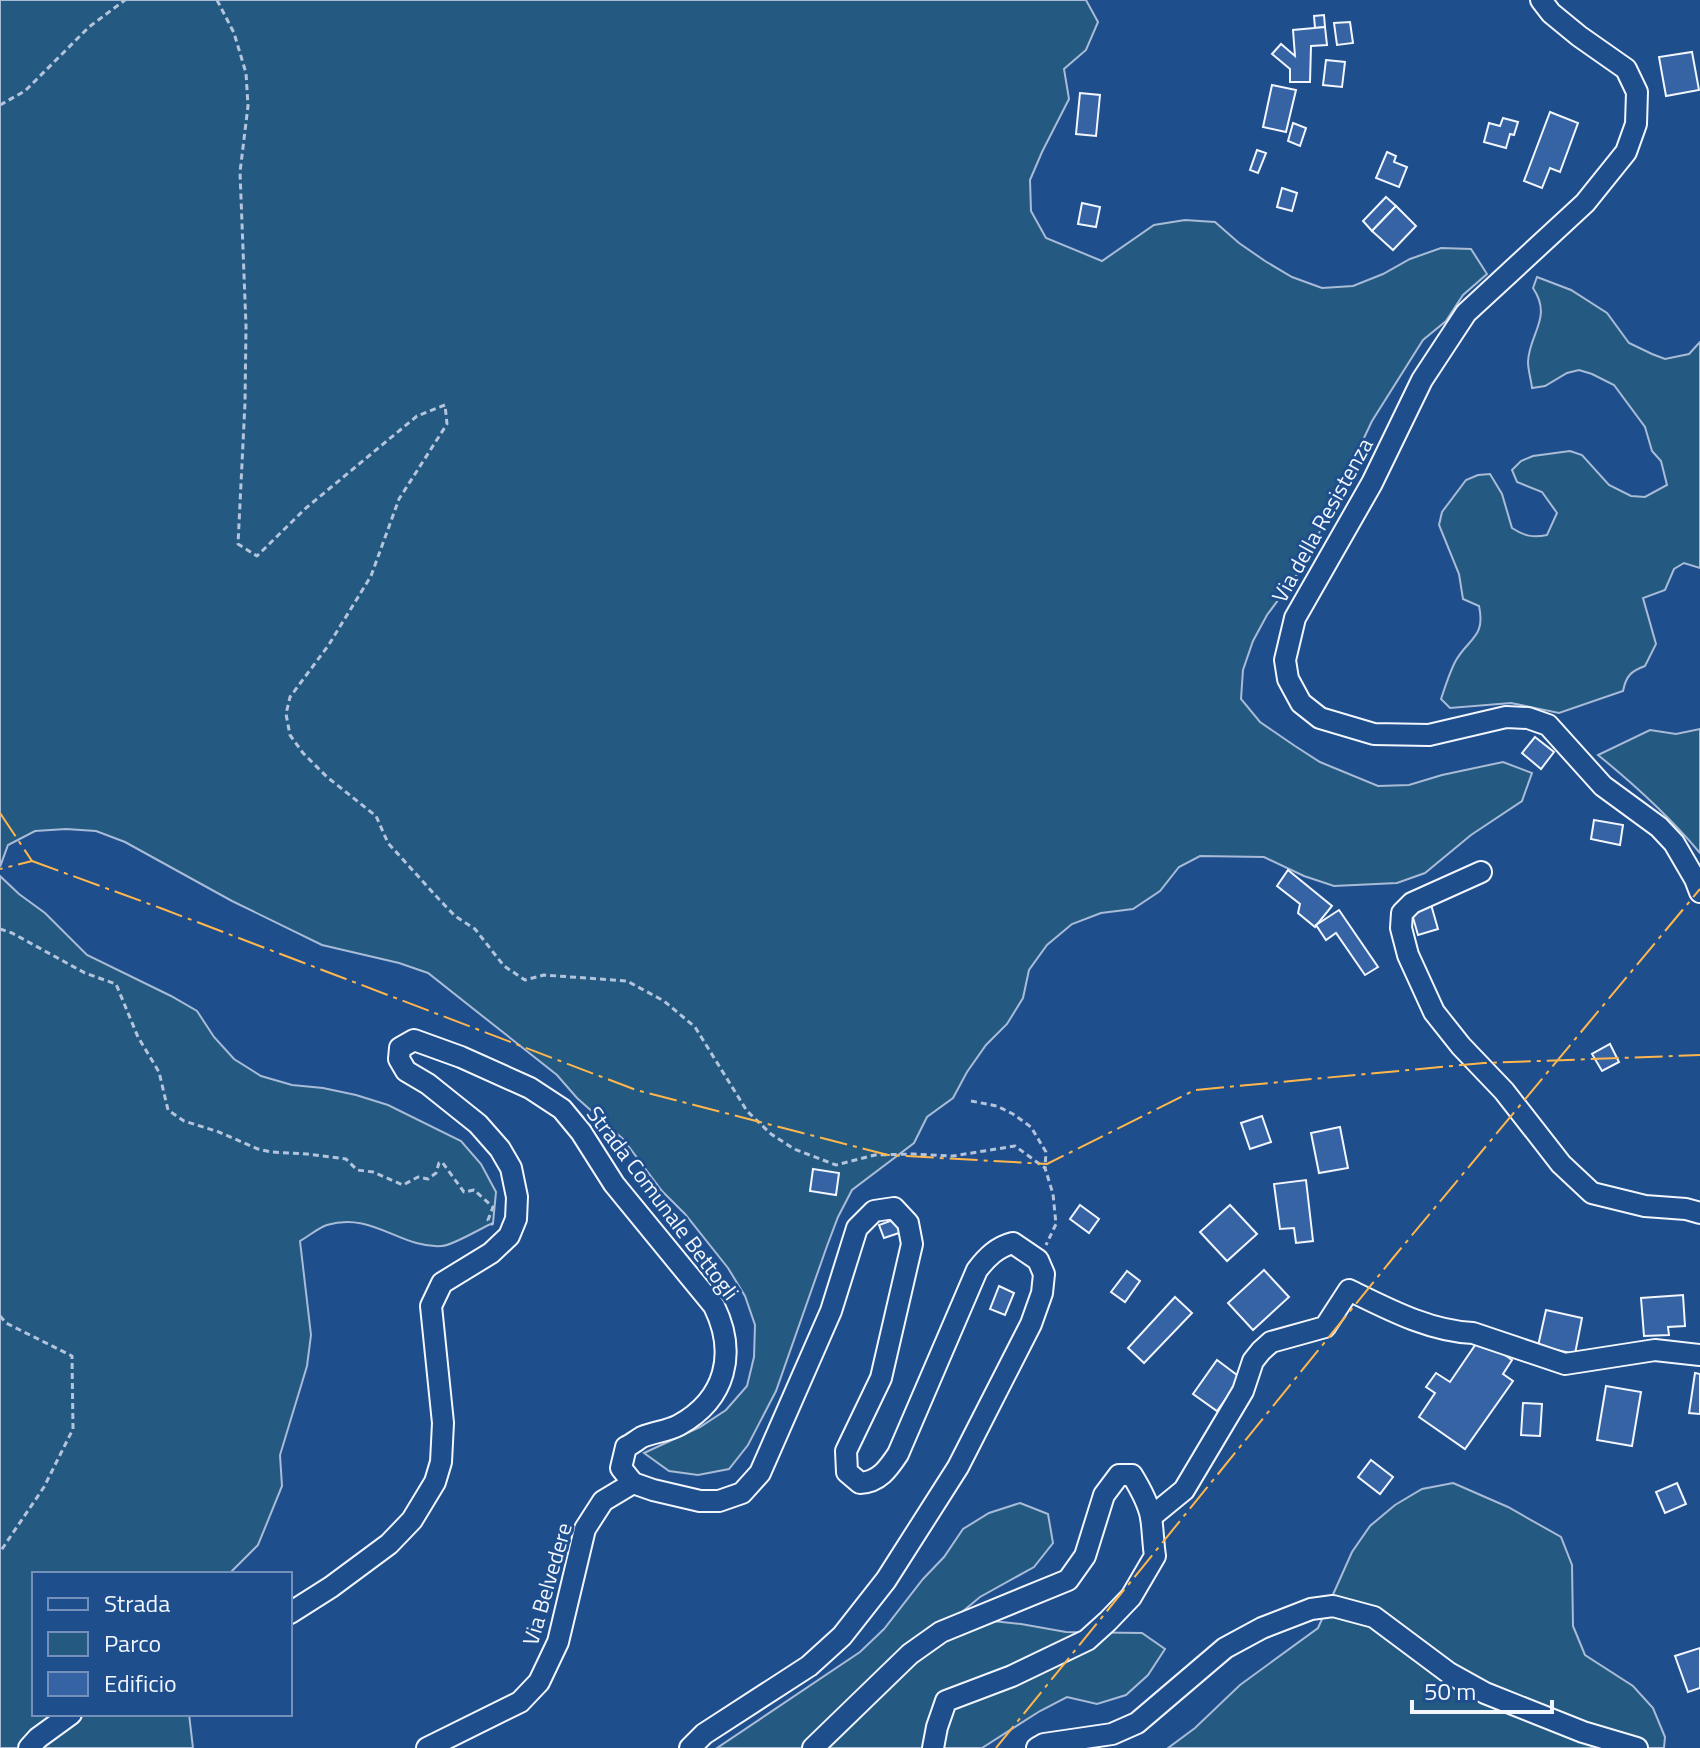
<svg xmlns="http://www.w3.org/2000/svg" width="1700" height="1748" font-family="'Titillium Web',sans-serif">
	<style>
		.green { fill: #245a82; stroke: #a8bbd7; stroke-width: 2 }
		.building { fill: #3563a3; stroke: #f2f6ff; stroke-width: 2 }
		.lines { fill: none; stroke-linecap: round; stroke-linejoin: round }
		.minor-casing { stroke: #f2f6ff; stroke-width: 24 }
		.path { stroke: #b3c4dc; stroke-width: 3; stroke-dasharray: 6 4; stroke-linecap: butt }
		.minor { stroke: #1f4e8c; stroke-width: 20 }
		.power { stroke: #ffb74d; stroke-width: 2; stroke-dasharray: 28 6 4 6; stroke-linecap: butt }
		.labels { text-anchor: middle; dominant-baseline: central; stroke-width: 6; stroke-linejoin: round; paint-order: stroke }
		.street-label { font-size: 22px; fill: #f2f6ff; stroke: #1f4e8c }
	</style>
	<rect width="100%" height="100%" fill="#1f4e8c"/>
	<!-- green -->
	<g class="green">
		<path d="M0,0H1086L1098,22L1086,50L1064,69L1069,99L1042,152L1030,180L1031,211L1046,238L1102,261L1154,225L1185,220L1215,222L1239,243L1265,261L1292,277L1322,288L1353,286L1383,274L1410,259L1441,248L1471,249L1487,274L1463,295L1446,321L1423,340L1372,421L1304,565L1267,615L1253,641L1243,670L1241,699L1260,722L1295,746L1320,762L1378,786L1409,785L1442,775L1503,762L1532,773L1522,801L1471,835L1425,873L1397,883L1334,886L1304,876L1264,857L1200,856L1179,867L1160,891L1133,909L1101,913L1072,924L1047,945L1029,970L1023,998L1007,1024L986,1045L967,1072L953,1098L927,1117L914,1143L852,1190L838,1217L827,1246L776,1391L748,1445L729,1469L698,1475L669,1471L644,1453L700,1427L726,1410L747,1386L754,1357L755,1325L745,1296L728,1268L685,1214L662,1191L623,1139L577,1098L557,1075L428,973L399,963L322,945L232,901L125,842L96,831L66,829L35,831L8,845L0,867Z"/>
		<path d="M1537,277L1571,290L1607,313L1629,343L1652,354L1665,359L1689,354L1700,342V568L1684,563L1674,569L1665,590L1643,598L1656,644L1645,666C1631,671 1626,676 1623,691L1559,713L1511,703L1450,708L1441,699C1445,687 1449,674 1455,662C1468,638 1486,638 1479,606L1463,599L1459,574L1439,525L1442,512L1466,480L1478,475L1490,474L1502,494L1512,528C1524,536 1533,538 1547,535L1557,513L1542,492L1517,482L1512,470L1521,461L1533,456L1570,451L1582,455L1609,485L1631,496L1645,497L1667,485L1661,461L1652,451L1645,427L1614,385L1592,374L1579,370L1567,373L1545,386L1532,388C1531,379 1528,370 1528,362C1529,333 1553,318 1533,288Z"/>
		<path d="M1700,729V853C1669,816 1635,785 1598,755L1650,730L1676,734Z"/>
		<path d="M0,876L19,894L45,913L87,955L171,996L197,1011L214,1037L234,1059L261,1076L292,1085L323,1088L356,1095L388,1105L461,1141L481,1164L496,1192L493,1223C481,1228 454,1245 442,1246C401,1249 372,1211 327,1225C318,1228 309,1236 300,1241L311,1335L307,1366L280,1455L282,1486L258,1545L229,1574H34V1714H189L193,1748H0Z"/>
		<path d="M1453,1483L1508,1507L1561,1537L1572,1565L1573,1626L1585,1655L1633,1686L1653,1708L1665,1737L1664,1748H1168L1195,1728L1240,1685L1318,1628L1352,1552L1370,1526L1395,1505L1422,1489Z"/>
		<path d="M1020,1503L1048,1514L1053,1543L1034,1567L980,1597L956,1617L1021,1624L1066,1632L1142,1633L1165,1649L1148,1675L1126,1695L1097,1704L1067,1697L1040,1711L982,1748H717L860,1652L884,1629L923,1579L944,1557L963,1529L989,1513Z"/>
	</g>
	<!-- building -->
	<g class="building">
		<path d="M1324,15L1325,27L1315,28L1314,16Z"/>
		<path d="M1350,22L1353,43L1337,45L1334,23Z"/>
		<path d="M1325,27L1327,45L1311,46L1310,82H1290V69L1272,54L1281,44L1295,56L1293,30Z"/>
		<path d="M1692,52L1699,90L1666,96L1659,57Z"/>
		<path d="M1326,60L1345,62L1342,87L1323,85Z"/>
		<path d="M1272,85L1296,90L1286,132L1263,127Z"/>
		<path d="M1080,93L1100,95L1096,136L1076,134Z"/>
		<path d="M1550,112L1578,123L1560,172L1550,168L1542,188L1524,181Z"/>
		<path d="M1503,118L1518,122L1514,135L1510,134L1506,148L1484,142L1489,123L1500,126Z"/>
		<path d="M1293,123L1306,128L1300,146L1288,141Z"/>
		<path d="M1257,150L1266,153L1258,173L1250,170Z"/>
		<path d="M1387,152L1396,156L1394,162L1407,167L1399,187L1376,178Z"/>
		<path d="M1282,188L1297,193L1292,211L1277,207Z"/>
		<path d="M1386,197L1396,206L1372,231L1363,221Z"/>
		<path d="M1082,203L1100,207L1096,227L1078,224Z"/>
		<path d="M1396,206L1416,226L1393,250L1372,231Z"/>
		<path d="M1535,737L1554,752L1541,769L1522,753Z"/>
		<path d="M1594,820L1623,825L1620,845L1591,839Z"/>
		<path d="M1288,870L1332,906L1315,927L1298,913L1300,904L1277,886Z"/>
		<path d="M1430,901L1438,929L1418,935L1410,907Z"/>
		<path d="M1339,910L1378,967L1365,975L1336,933L1326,940L1316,925Z"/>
		<path d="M1610,1044L1619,1062L1602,1071L1592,1054Z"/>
		<path d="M1262,1116L1271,1142L1250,1149L1241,1123Z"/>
		<path d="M1340,1127L1348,1168L1319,1173L1311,1133Z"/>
		<path d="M813,1169L839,1173L836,1195L810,1191Z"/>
		<path d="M1306,1180L1313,1241L1296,1243L1294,1228L1280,1229L1274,1184Z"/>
		<path d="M1080,1205L1099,1219L1089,1233L1070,1219Z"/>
		<path d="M1230,1205L1257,1234L1227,1261L1200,1232Z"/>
		<path d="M901,1217L905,1231L884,1238L879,1225Z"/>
		<path d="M1264,1270L1289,1297L1253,1330L1228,1303Z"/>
		<path d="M1127,1271L1140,1281L1125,1302L1111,1292Z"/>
		<path d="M999,1286L1014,1293L1005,1315L990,1309Z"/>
		<path d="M1683,1295L1685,1326L1668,1327L1669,1335L1644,1336L1641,1298Z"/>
		<path d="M1175,1297L1192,1313L1144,1363L1128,1348Z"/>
		<path d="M1546,1310L1582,1318L1575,1354L1538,1346Z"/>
		<path d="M1480,1338L1512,1360L1503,1374L1513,1381L1465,1449L1419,1417L1435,1393L1426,1387L1436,1373L1450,1382Z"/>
		<path d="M1217,1360L1241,1378L1217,1411L1193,1394Z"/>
		<path d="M1695,1373L1700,1374V1414L1689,1413Z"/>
		<path d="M1606,1386L1641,1392L1632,1446L1597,1440Z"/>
		<path d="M1523,1403L1542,1404L1540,1436L1521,1435Z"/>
		<path d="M1371,1460L1393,1477L1380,1494L1358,1477Z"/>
		<path d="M1677,1483L1686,1504L1665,1513L1656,1492Z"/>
		<path d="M1700,1648V1688L1688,1692L1675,1656Z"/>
	</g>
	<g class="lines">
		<defs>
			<g id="minor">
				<path d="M1541,0L1551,13L1579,36L1626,69L1637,92L1636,124L1626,152L1585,203L1466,313L1422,380L1372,483L1295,618L1285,660L1288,679L1301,703L1320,718L1374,734L1429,735L1506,717L1528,718L1548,725L1603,786L1659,827L1674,843L1695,879L1700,892"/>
				<path d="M1481,872L1412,903L1402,913L1401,928L1408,955L1434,1012L1461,1046L1504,1091L1561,1164L1592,1193L1645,1206L1686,1209L1700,1213"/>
				<path d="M1151,1517L1184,1490L1243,1391L1253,1361L1261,1351L1271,1342L1325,1327L1349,1290C1388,1309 1429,1331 1473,1333L1565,1364L1655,1350L1700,1355"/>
				<path d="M290,1613L331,1587L389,1544L412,1520L435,1482L441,1462L443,1423L431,1306L442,1283L491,1253L509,1236L516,1219L517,1197L511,1168L500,1149L478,1124L428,1084L406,1071L399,1059L400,1048L414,1040L461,1057L530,1088L562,1109L581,1132L614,1184L714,1306C737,1353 726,1399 679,1425C668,1431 654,1432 642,1437C637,1440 632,1444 626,1447L621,1468L633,1483L653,1490L700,1501H719L742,1493L760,1473L831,1311L857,1228L874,1211L894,1208L908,1223L912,1244L881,1378L846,1451L847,1472L860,1483C879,1482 888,1469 898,1454L977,1270C987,1257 997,1247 1013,1243L1038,1260L1044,1274L1042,1293L1031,1324L958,1467L886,1580L842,1636L809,1666L704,1734L690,1748"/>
				<path d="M29,1748L38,1738L71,1714"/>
				<path d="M427,1748L520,1702L539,1682L558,1642L585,1529L603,1501L633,1483"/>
				<path d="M813,1748L910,1654L941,1632L1068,1580L1085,1556L1104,1495L1119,1475H1132C1140,1488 1148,1502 1151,1517C1153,1530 1153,1543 1155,1556L1131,1597L1108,1621L1087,1640L1012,1676L946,1701L937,1727L933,1748"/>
				<path d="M1037,1748L1044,1744L1112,1734L1137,1723L1225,1648L1262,1628L1311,1609L1333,1606L1374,1617L1449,1673L1485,1693L1583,1732L1637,1748"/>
			</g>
		</defs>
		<!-- minor casing -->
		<use href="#minor" class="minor-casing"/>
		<!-- path -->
		<g class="path">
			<path d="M217,0L234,33L246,73L248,106L240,172L246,326L245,403L238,544L257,556L306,508L417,416L445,405L447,424L399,499L371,576L328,646L290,697L286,714L290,735L303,753L327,777L376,816L388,843L436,896L455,916L475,929L504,966L525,980L544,975L627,981L664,1001L695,1027L747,1111L771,1134L794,1149L836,1165L875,1155L913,1154L953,1156L1015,1146L1045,1168L1053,1194L1056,1224L1046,1245"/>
			<path d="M0,105L25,91L89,27L125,0"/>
			<path d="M0,929L12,933L85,973L116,984L138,1037L159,1072L168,1110L184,1121L219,1132L258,1149L271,1152L307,1154L346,1159L357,1170L373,1172L403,1185L418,1177L428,1179L436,1173L439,1163L442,1162L464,1192L474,1190L493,1207L488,1220L493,1225"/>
			<path d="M971,1101L997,1106L1013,1114L1031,1127L1046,1152L1045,1168"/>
			<path d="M0,1316L6,1323L72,1356L73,1429L44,1487L0,1552"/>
		</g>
		<!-- minor -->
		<use href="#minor" class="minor"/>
		<!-- power -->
		<g class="power">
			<path d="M0,813L32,861L0,869"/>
			<path d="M32,861L163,909L636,1090L888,1155L1047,1164L1195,1090L1484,1063L1700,1055"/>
			<path d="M996,1748L1393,1258L1700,889"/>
		</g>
	</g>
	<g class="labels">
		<!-- street labels -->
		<g class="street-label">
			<text transform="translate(1322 520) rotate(-61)">Via della Resistenza</text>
			<text transform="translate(663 1203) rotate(53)">Strada Comunale Bettogli</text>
			<text transform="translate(547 1584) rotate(-74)">Via Belvedere</text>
		</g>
	</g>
	<!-- legend -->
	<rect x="32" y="1572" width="260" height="144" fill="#1f4e8c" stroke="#7391ba" stroke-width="2"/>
	<rect x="48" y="1598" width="40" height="12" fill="#1f4e8c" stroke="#7391ba" stroke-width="2"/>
	<text x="104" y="1612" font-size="24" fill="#f2f6ff">Strada</text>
	<rect x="48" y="1632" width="40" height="24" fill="#245a82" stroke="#7391ba" stroke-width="2"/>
	<text x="104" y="1652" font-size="24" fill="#f2f6ff">Parco</text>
	<rect x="48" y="1672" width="40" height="24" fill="#3563a3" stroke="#7391ba" stroke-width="2"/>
	<text x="104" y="1692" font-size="24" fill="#f2f6ff">Edificio</text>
	<!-- scale -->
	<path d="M1412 1700v12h140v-12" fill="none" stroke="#f2f6ff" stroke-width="4"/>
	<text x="1424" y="1700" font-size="24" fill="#f2f6ff" stroke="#1f4e8c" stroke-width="6" paint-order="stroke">50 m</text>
</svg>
